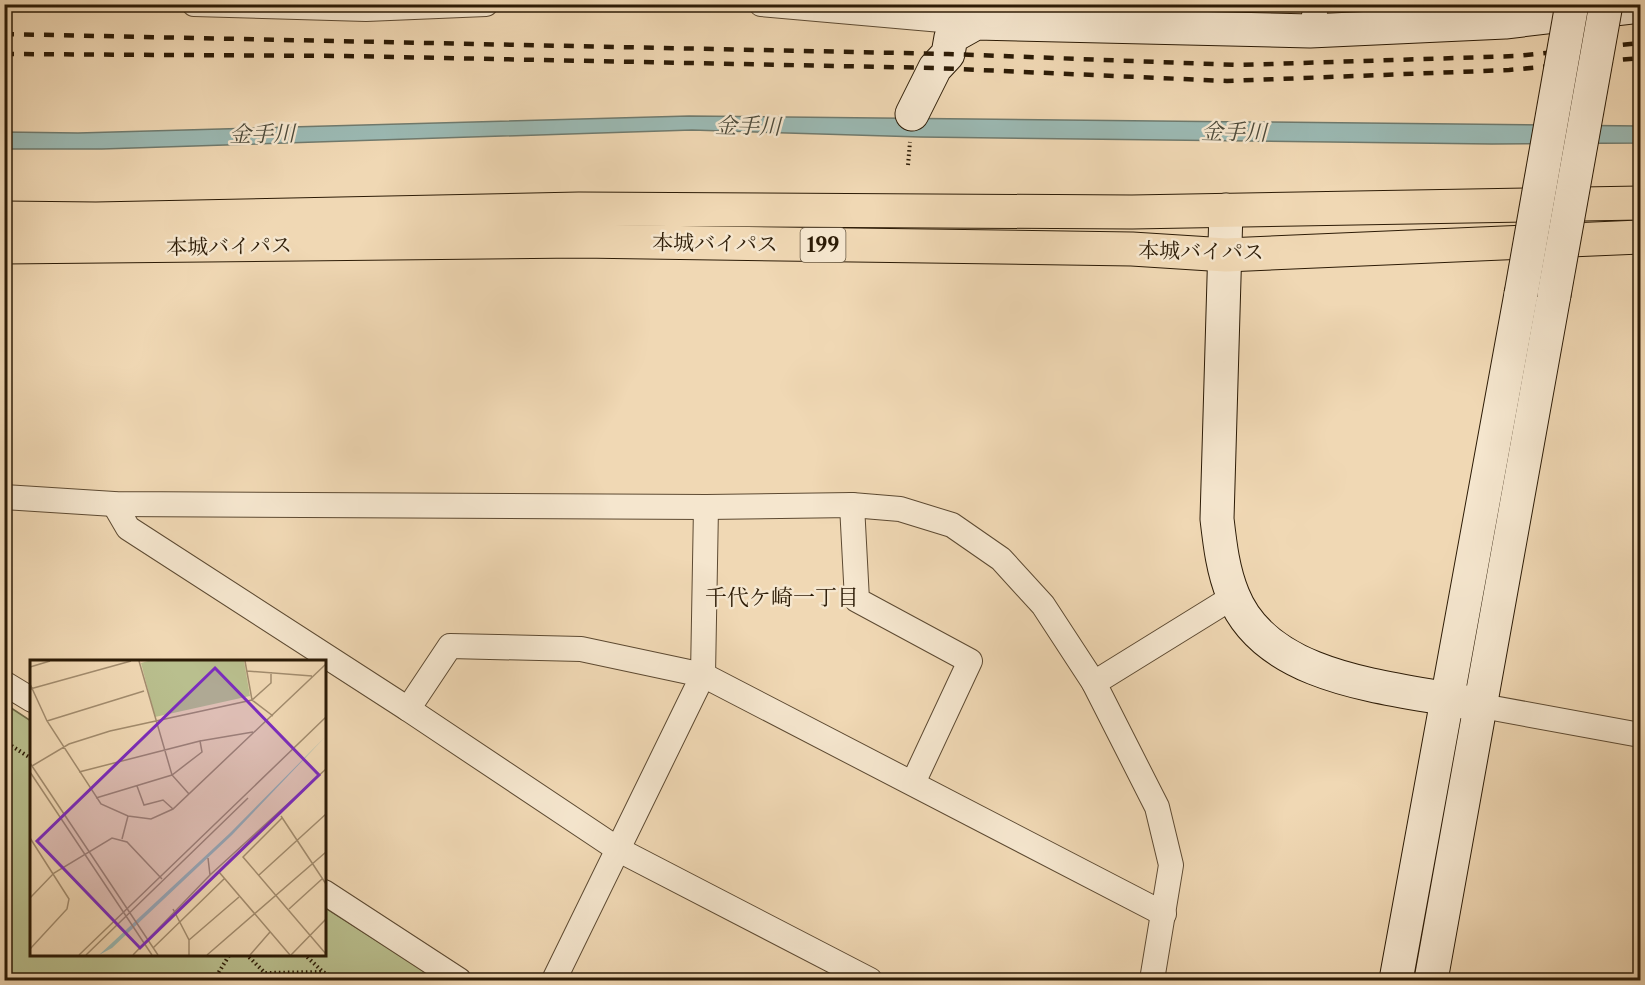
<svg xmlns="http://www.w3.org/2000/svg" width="1645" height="985" font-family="'Libre Caslon Text','Noto Serif JP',serif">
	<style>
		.green { fill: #b9bf8e; stroke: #726d4a; stroke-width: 1.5 }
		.water { fill: #9bb9b3; stroke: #6f7a6e; stroke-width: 1.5 }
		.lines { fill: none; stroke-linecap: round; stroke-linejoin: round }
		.street-casing { stroke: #5d4a32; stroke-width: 26 }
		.secondary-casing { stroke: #2c1b06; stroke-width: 35 }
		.highway-casing { stroke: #2c1b06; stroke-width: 35 }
		.path { stroke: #2c1b06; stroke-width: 4; stroke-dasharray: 1.5 3; stroke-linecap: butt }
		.street { stroke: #f5e6ce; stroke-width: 24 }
		.secondary { stroke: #f5e6ce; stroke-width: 33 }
		.highway { stroke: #f0d8b4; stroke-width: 33 }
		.rail { stroke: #2c1b06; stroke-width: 4.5; stroke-dasharray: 10 10; stroke-linecap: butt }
		.secondary-bridge-casing { stroke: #2c1b06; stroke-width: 35; stroke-linecap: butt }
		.secondary-bridge { stroke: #f5e6ce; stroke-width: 33 }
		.labels { text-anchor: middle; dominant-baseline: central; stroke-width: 5; stroke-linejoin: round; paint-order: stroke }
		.shield { fill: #f5e6ce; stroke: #685842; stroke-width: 1.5 }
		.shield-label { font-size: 20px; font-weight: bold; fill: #2c1b06 }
		.street-label { font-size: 21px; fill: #2c1b06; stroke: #f5e6ce }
		.water-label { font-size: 22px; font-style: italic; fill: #4d4a3a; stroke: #f5e6ce }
		.neighbourhood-label { font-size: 22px; fill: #2c1b06; stroke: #f5e6ce }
		.inset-road { fill: none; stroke: #a28c6e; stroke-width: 1.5 }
		.view { fill: #7b2cbf; fill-opacity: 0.15; stroke: #7b2cbf; stroke-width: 3 }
		.inset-edge { fill: none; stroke: #2c1b06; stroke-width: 3 }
	</style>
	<rect width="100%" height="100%" fill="#f0d8b4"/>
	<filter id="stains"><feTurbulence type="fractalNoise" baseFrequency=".00333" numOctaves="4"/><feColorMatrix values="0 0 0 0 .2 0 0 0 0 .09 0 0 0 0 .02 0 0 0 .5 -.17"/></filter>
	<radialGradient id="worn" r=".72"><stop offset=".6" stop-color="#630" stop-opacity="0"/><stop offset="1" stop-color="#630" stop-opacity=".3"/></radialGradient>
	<!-- green -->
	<path class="green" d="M5,704L31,721L32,954H324V907L439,980H5Z"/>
	<!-- water -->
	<path class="water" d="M689,116L1640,126V143L1492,144L921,137L692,130L102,149H5V132L78,133Z"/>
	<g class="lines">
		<defs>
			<g id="street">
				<path d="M194,4L366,9L486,4"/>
				<path d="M761,4L976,23"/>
				<path d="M1310,31L1317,4"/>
				<path d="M4,497L114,504L706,507L852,505L900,509L952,525L1001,559L1043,605L1094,683L1157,807L1171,865L1152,980"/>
				<path d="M114,504L128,528L408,709"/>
				<path d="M852,505L857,600L970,661L913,783"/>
				<path d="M4,683L32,700"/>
				<path d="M1094,683L1233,597"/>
				<path d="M1482,706L1640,735"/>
				<path d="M324,892L459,980"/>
				<path d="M554,980L703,675L706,507"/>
				<path d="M870,980L619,850L408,709L450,646L581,649L703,675L1164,914"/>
			</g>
			<g id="secondary">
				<path d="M912,114L935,68L948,54L951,37L976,23L1310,31L1505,22L1640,6"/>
				<path d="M1226,210L1217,519C1220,545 1223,571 1233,595C1267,681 1391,687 1469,703"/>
				<path d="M1396,980L1521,294"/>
				<path d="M1431,980L1554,295"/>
			</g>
			<g id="highway">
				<path d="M4,218L96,219L579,209L1132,212L1640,203"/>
				<path d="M4,247L580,241L1132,249L1226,255L1640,237"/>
			</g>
		</defs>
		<!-- street casing -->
		<use href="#street" class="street-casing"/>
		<!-- secondary casing -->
		<use href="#secondary" class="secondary-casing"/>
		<!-- highway casing -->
		<use href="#highway" class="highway-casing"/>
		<!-- path -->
		<g class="path">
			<path d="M908,165L910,142"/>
			<path d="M4,741L32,759"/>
			<path d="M246,954L265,973"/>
			<path d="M304,954L323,972L339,980"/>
			<path d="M214,980L230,954"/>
			<path d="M260,980L265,973L323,972"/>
		</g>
		<!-- street -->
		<use href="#street" class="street"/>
		<!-- secondary -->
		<use href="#secondary" class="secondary"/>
		<!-- highway -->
		<use href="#highway" class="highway"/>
		<!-- rail -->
		<g class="rail">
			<path d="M4,34L948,54L1239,65L1517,56L1640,43"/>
			<path d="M4,54L346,56L935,68L1227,81L1509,70L1640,58"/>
		</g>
		<defs>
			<g id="secondary-bridge">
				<path d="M1521,294L1572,4"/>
				<path d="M1554,295L1606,4"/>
			</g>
		</defs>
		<!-- secondary-bridge casing -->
		<use href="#secondary-bridge" class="secondary-bridge-casing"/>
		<!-- secondary-bridge -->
		<use href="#secondary-bridge" class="secondary-bridge"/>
	</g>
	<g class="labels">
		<!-- shield labels -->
		<rect class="shield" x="800.5" y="228" width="45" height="34" rx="4.5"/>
		<g class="shield-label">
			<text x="823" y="245">199</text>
		</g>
		<!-- street labels -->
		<g class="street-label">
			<text transform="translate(715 243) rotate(1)">本城バイパス</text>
			<text transform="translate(229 246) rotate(-1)">本城バイパス</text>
			<text transform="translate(1201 251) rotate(1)">本城バイパス</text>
		</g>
		<!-- water labels -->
		<g class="water-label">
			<text transform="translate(748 126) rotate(1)">金手川</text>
			<text transform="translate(1234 132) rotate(1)">金手川</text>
			<text transform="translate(262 134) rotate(-1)">金手川</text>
		</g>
		<!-- neighbourhood labels -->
		<g class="neighbourhood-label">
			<text x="782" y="597">千代ケ崎一丁目</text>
		</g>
	</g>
	<!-- overview -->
	<g transform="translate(30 660)">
		<rect width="296" height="296" fill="#f0d8b4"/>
		<path d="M118,1H214L220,36L125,57L111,3Z" fill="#b9bf8e"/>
		<path d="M295,77L202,175L82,288L69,295L200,173Z" fill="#9bb9b3"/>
		<path class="inset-road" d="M109,1L142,115L159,134M215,1L222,40L243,56M0,7L20,1M217,11L282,16M0,24L17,61L71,144L98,156L121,159L143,149L296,4M0,29L101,1M17,61L114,31M170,81L223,72M0,103L128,295M2,106L39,84L80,71L222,40L241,23V12M0,112L122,295M49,112L170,81L172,92L142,115L66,138M107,126L114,145L133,140L143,149M251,156L296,224M252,158L213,197L296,294M0,178L39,239L37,249L0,289M92,179L98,156M189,212L260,295M180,215L296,109M229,215L296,154M0,238L24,213L82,178L97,182L132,219M143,249L159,280V295M259,249L292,219M159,280L209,237M123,288L194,219M49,295L296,57M56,295L218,138M103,295L180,215L178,198M177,295L296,192M220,295L240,272M261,295L296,259"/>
		<path class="view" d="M185,8L289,115L110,288L7,181Z"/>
		<rect width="296" height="296" class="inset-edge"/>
	</g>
	<!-- margin -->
	<rect width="1645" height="985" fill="none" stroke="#f0d8b4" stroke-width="24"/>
	<rect x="6" y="6" width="1633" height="973" fill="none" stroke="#2c1b06" stroke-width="3"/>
	<rect x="12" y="12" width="1621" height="961" fill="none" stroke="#2c1b06" stroke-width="1.5"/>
	<rect width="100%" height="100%" filter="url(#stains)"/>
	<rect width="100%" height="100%" fill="url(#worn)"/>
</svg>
